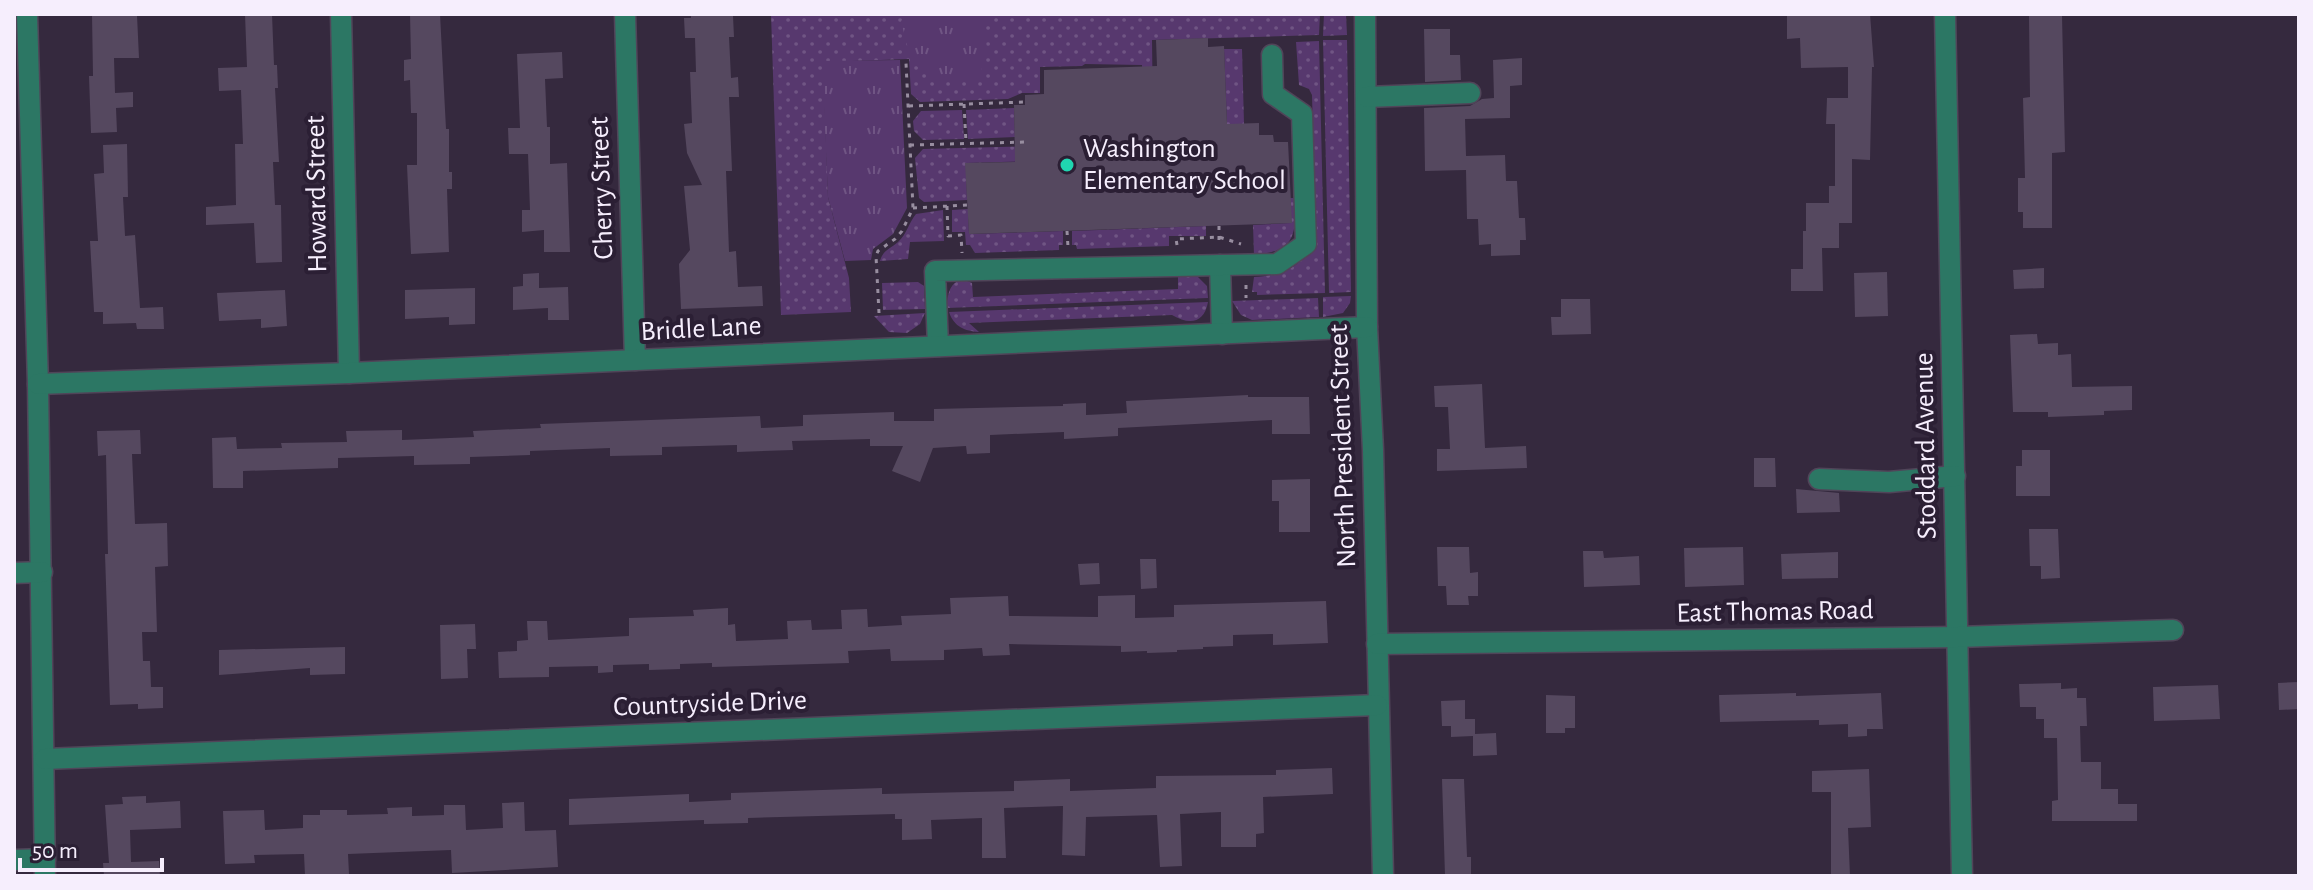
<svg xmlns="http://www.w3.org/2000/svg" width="2313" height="890" font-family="'Alegreya Sans',sans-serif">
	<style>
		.grass { fill: url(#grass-dots) }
		.park { fill: url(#park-tufts) }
		.building { fill: #55485f }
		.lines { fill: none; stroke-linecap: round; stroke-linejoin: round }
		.minor-casing { stroke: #504559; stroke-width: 23 }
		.path { stroke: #988ea0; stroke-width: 3; stroke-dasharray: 4 6; stroke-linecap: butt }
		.minor { stroke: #2c7764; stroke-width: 20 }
		.poi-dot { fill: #20d5b0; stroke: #2b1f34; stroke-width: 3 }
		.labels { text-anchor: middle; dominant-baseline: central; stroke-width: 8; stroke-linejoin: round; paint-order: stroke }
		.poi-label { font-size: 28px; fill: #f6eefd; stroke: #2b1f34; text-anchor: start }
		.street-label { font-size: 28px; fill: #f6eefd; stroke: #2b1f34 }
	</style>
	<defs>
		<pattern id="grass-dots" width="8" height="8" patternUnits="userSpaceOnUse" patternTransform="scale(2)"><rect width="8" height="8" fill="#57386e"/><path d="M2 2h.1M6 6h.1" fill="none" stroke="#705584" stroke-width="1.8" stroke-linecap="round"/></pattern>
		<pattern id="park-tufts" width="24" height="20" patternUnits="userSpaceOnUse" patternTransform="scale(2)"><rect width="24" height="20" fill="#57386e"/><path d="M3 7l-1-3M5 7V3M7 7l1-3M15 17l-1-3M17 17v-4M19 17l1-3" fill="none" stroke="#705584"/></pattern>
	</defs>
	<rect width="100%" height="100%" fill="#35293e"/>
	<!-- grass -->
	<g class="grass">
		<path d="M771,14H1320L1319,35L1152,40L1153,126H1145L1142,65L1085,64L1082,66L1040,67V93H1022L1008,99L920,102L911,94L909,59L823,62L828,197L849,278L851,312L781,315Z"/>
		<path d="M1324,14H1346L1347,35L1323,36Z"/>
		<path d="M1323,40H1347L1351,292L1329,293Z"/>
		<path d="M1319,41L1325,293L1257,295V292H1252L1254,277C1285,275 1304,266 1316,237L1312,95L1309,89L1299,85L1296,42Z"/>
		<path d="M1224,49H1242L1244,124H1227Z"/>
		<path d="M1014,108L1015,137L968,139L966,110Z"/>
		<path d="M962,110L964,139L923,140L914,131L913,121L921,111Z"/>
		<path d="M1038,146V161L966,163L967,200L924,202L919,198L915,158L923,149Z"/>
		<path d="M1290,198H1295C1296,235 1296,251 1254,255L1253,225L1291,223Z"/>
		<path d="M968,209L969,234L1063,231V245H1059V250L975,253L970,245H966L965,232H952V210Z"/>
		<path d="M943,210L944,241L910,242L908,259L880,261C883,250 890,249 898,242C907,234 909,222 916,214Z"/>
		<path d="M1206,226V236H1169V246L1077,249L1076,245H1072V231Z"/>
		<path d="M1194,273L1207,286L1208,298L947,308C947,292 952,274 972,283L973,297L1178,289V275Z"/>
		<path d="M918,282L924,286L925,309L883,310L882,283Z"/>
		<path d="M1351,296L1350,303L1343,313L1323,317V297Z"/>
		<path d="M1318,298L1319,317L1252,320L1241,315L1232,301Z"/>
		<path d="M1208,302C1204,324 1189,325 1172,315L969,323L979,332C965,331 954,327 949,312Z"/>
		<path d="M925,313L920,324L907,333L889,332L874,316Z"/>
	</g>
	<!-- park -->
	<g class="park">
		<path d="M909,14H983L987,52L978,81L933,79L911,61L901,21Z"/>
		<path d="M900,60L907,208L893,234L873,249L871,260L845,261L828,197L822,61Z"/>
	</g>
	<!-- building -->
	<g class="building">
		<path d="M92,14L137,15L139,58H114L115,93L133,92V107L116,108L117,132L91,133L89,76H93Z"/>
		<path d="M245,14H272L274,65H277L278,88H275L279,162H273L275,205H281L282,262L256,263L254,223L206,225V207L236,205L235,144H243L241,90L219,91L218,68L247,67Z"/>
		<path d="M410,14H440L446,129H449V172H452V189H447L449,252L411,254L407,165H417V113H411L410,80L404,81V60L411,59Z"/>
		<path d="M691,14L733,16L734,37H729L731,78L738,77L739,97H729L732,171H726L729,252L736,251L738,287L762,286L763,306L681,309L679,264L690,250L684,186L702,185L687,153L684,124L692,123L690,72H696L695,38H685L684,18H691Z"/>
		<path d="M1787,14H1870L1874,67H1872L1870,160L1852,159V223H1839V248H1822L1823,291H1791V269H1803V231H1806V203H1829V186H1835V124H1826L1827,98H1848V67L1801,68L1800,38L1787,39Z"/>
		<path d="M2062,15L2065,152L2052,153V228H2023V212H2018V178H2025L2023,98L2030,97L2029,16Z"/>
		<path d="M1424,29H1450V55H1460L1461,80L1425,82Z"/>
		<path d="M1208,38V47L1224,46L1227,124L1259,123V135H1273L1274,142H1288L1292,223L969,234L965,163L1015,162L1014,105H1025V95L1044,94V70L1157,66L1156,40Z"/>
		<path d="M562,52L563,78L545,79L547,127H550V164L567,163L570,252H544V230L522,232V210H530L528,154H509L508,128H520L517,54Z"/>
		<path d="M1522,58V85L1510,86V118L1465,119L1466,156L1505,155L1506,181H1517L1519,218H1525L1526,240H1520V255L1491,256V244L1479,245L1478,219H1467L1466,170L1425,171L1424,108L1470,106L1482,99L1494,98L1493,60Z"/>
		<path d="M127,144L128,197H123L125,236L135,235L140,308L163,307L164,329H137L136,323L103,324V312H94L90,241H98L94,174L104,173L103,145Z"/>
		<path d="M2044,268V288L2014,289L2013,270Z"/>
		<path d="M1887,272L1888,316L1855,317L1854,273Z"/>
		<path d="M539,273V288L568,287L569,320H548V308L513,310V287L523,286V274Z"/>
		<path d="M475,288V324L449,325V317L405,319V290Z"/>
		<path d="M285,290L287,326L261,328V319L219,321L217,293Z"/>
		<path d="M1561,299H1590L1591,334L1552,335L1551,317H1561Z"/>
		<path d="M2037,334L2038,344L2058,343V355L2071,354L2072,387L2132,386V410L2104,411V415L2048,417V412H2013L2010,335Z"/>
		<path d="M1482,384L1485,448L1526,446L1527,468L1437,471V449H1450L1448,407H1435L1434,386Z"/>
		<path d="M1248,395V397H1309L1310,434H1272V420L1118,428V436L1064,439V432L990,435V453L967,454L966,446L933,448L920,482L892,471L903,446H870V439L792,441L793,450L737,452V445L662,447V455L610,456V448L530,451V455L470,457V464L414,465V456L338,458V468L243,471V488H213L212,438L236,437L237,449L282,448L281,443L347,442L346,431L402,430V440L474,437L473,431L541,428L540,424L760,416L761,428L803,426V415L894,412V421H934V409L1063,406V404L1086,403V415L1127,413L1126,401Z"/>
		<path d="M140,430L141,454H132L135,524L167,523L168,566L155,567L157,632H142L143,661H150L151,687H163V708L138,709V704L110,705L105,554H108L106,455L98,456L97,431Z"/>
		<path d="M2022,450H2050V496H2016V466H2022Z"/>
		<path d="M1754,458H1775L1776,487H1754Z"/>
		<path d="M1310,479V532H1279V501H1272V480Z"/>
		<path d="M1796,489L1839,493L1840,512L1797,513Z"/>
		<path d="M2029,529H2058L2060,578L2041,579V566H2030Z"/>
		<path d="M1437,547H1469L1470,573L1478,572V596H1468L1469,605H1447L1446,586H1438Z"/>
		<path d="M1743,547L1744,585L1685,587L1684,548Z"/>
		<path d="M1583,551H1603L1604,558L1639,556L1640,585L1584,587Z"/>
		<path d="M1838,552V578L1782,579L1781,554Z"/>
		<path d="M1140,559H1156L1157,588L1141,589Z"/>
		<path d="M1099,563L1100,584L1080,585L1078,564Z"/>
		<path d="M1135,595V618L1174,617V605L1326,601L1328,643L1273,645V634L1233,635V646L1203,647V649L1177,650V652L1147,653V651L1121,652V646L1009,644L1010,655L983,656L982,648L944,650V660L891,661L890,649L848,651L849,663L712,667V663L680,664V669L649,670V664L613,665V672L598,673V666L549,667V677L499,678L498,652L517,651V641L528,640L527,621H547L548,640L629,636V618L694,616L693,610L728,608V625L735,624L736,641L788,639L787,621L811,620L812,630L842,629L841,610L867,609L868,627L902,625L901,616L951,614L950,598L1008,596L1009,616L1098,617V596Z"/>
		<path d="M475,624L476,649H467L468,678L441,679L440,625Z"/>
		<path d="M345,647V674L310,675V668L219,675V650Z"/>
		<path d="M2299,682V709L2279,710L2278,683Z"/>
		<path d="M2061,683V689L2077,688V698H2086L2087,726H2080L2081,762H2101V789H2118V804H2137V821H2052V801L2058,800L2057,738H2044V719H2036V707H2020L2019,684Z"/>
		<path d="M2218,685L2220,719L2154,721L2153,687Z"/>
		<path d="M1796,693V696L1881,693L1883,729H1867V736L1848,737V724L1819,725V720L1720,722L1719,695Z"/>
		<path d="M1546,695L1575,696V728H1565V733H1546Z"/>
		<path d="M1465,700V719H1475V734L1496,733L1497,755L1473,756V736L1451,737V726H1442L1441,701Z"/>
		<path d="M1332,768L1333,794L1263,797L1264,833L1256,834V847H1221V812L1180,814L1182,866L1160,867L1157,815L1086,817L1085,856L1062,855L1063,806L1004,808L1006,858H982V818L931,820L932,839L902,840V819H895V814L748,818V823L704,824V820L569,825V799L689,794V802L731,800V793L882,788V794L1014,791V781L1070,779V791L1156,788V776L1276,775V770Z"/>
		<path d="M1869,769L1871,827L1848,828L1850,876H1831V792H1812V771Z"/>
		<path d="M1442,779H1464L1467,857H1471V876H1445Z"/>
		<path d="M146,796V803L180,801L181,828L130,830L131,862L159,861L160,876H104L103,863H109L105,805L123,804L122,797Z"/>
		<path d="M524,802L525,831L556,830L558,867L452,873L451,850L348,854L349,874L338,876H305L304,854L254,855L255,863L225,864L223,811L264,810L265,830L303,828V815H320V810H347V815L388,814L387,808L412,807V816L444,815V805H465L466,830L503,828L502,803Z"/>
	</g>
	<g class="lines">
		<defs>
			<g id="minor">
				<path d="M27,14L38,384L45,876"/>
				<path d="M341,14L349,373"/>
				<path d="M625,14L635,360"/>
				<path d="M1365,14L1367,327L1373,450L1383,876"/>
				<path d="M1945,14L1962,876"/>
				<path d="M1367,97L1470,93"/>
				<path d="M1220,265L1222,334"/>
				<path d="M938,346L935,271L1277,264L1306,244L1302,114L1273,94L1272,55"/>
				<path d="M38,384L349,373L1367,327"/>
				<path d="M1819,479L1889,482L1955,476"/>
				<path d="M14,573L42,572"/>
				<path d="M1377,644L1958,637L2173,630"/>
				<path d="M45,759L1377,705"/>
				<path d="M14,860L45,859"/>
			</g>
		</defs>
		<!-- minor casing -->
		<use href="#minor" class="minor-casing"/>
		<!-- path -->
		<g class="path">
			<path d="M964,104L966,143"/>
			<path d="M909,106L1025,102"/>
			<path d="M910,145L1026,142"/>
			<path d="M947,206L948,236L961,235L962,253"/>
			<path d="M913,208L968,205"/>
			<path d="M1219,226V246"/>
			<path d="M1067,231L1068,247"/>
			<path d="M1177,245L1176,239L1219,237L1241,244"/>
			<path d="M1246,285V298"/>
			<path d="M879,313L876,256L878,251L895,239L902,231L913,208L906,63"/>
		</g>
		<!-- minor -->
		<use href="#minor" class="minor"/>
	</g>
	<!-- markers -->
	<circle class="poi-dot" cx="1067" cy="165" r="8"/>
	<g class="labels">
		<!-- poi labels -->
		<g class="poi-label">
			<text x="1083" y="149">Washington<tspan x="1083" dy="32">Elementary School</tspan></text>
		</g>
		<!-- street labels -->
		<g class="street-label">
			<text transform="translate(602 188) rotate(-92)">Cherry Street</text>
			<text transform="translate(317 194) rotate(-91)">Howard Street</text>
			<text transform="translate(701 329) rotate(-3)">Bridle Lane</text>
			<text transform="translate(1343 446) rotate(-92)">North President Street</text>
			<text transform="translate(1926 446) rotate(-91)">Stoddard Avenue</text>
			<text transform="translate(1775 612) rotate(-1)">East Thomas Road</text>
			<text transform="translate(710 704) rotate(-2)">Countryside Drive</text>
		</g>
	</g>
	<!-- border -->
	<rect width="2313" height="890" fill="none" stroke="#f6eefd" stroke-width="32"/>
	<!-- scale -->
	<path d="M20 858v12h142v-12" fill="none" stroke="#f6eefd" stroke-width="4"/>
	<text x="32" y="858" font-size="24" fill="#f6eefd" stroke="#2b1f34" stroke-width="6" paint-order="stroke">50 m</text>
</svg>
